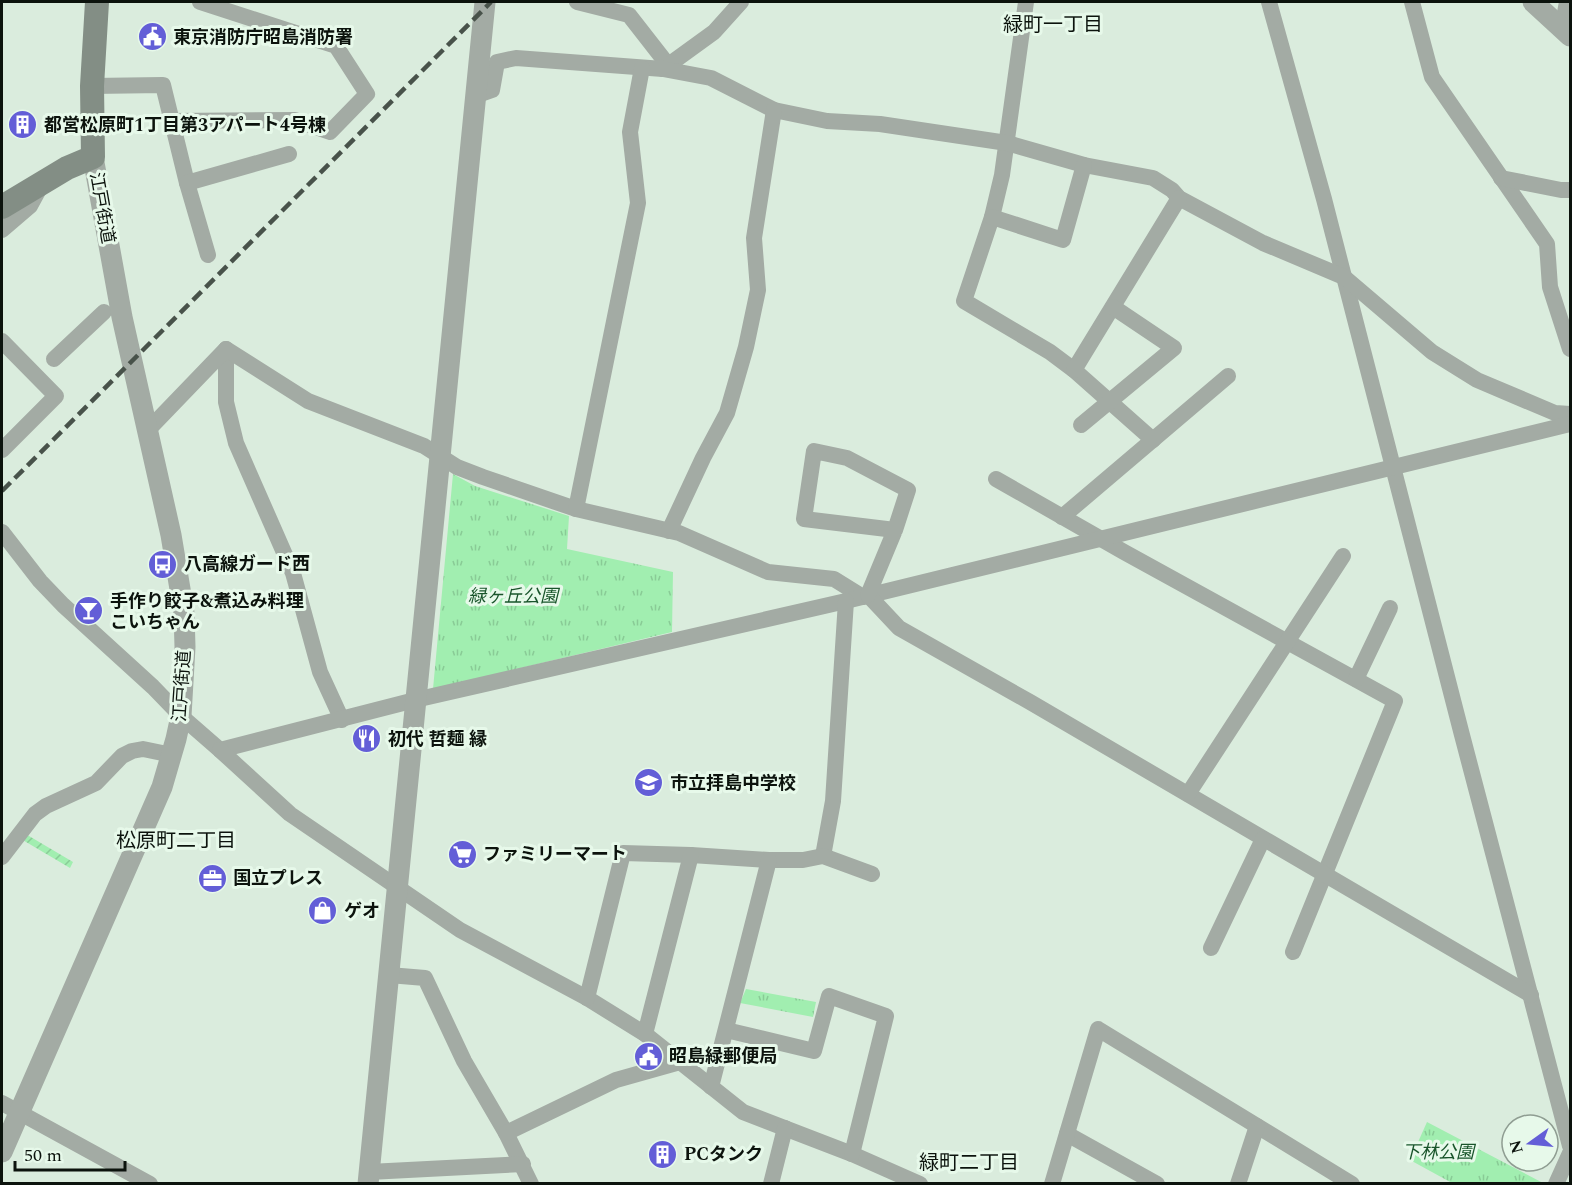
<svg xmlns="http://www.w3.org/2000/svg" width="1572" height="1185" font-family="Spectral,'Noto Sans JP',serif">
	<style>
		.grass { fill: url(#grass-tufts) }
		.garden { fill: url(#garden-furrows) }
		.lines { fill: none; stroke-linecap: round; stroke-linejoin: round }
		.minor { stroke: #a3aba4; stroke-width: 16 }
		.tertiary { stroke: #a3aba4; stroke-width: 21 }
		.secondary { stroke: #838e85; stroke-width: 24 }
		.rail { stroke: #48524a; stroke-width: 4.5; stroke-dasharray: 12 6; stroke-linecap: butt }
		.labels { text-anchor: middle; dominant-baseline: central; stroke-width: 6; stroke-linejoin: round; paint-order: stroke }
		.poi-label { font-size: 18px; font-weight: bold; fill: #0c130d; stroke: #e7f9ea; text-anchor: start }
		.street-label { font-size: 18px; fill: #0c130d; stroke: #e7f9ea }
		.park-label { font-size: 18px; font-style: italic; fill: #19552b; stroke: #e7f9ea }
		.neighbourhood-label { font-size: 20px; fill: #0c130d; stroke: #e7f9ea }
	</style>
	<defs>
		<pattern id="grass-tufts" width="24" height="20" patternUnits="userSpaceOnUse" patternTransform="scale(1.5)"><rect width="24" height="20" fill="#a1eeb0"/><path d="M3 7l-1-3M5 7V3M7 7l1-3M15 17l-1-3M17 17v-4M19 17l1-3" fill="none" stroke="#89cb96"/></pattern>
		<pattern id="garden-furrows" width="10" height="10" patternUnits="userSpaceOnUse" patternTransform="scale(1.5)"><rect width="10" height="10" fill="#a1eeb0"/><path d="M-1 1l2-2M0 10L10 0M9 11l2-2" fill="none" stroke="#89cb96"/></pattern>
	</defs>
	<rect width="100%" height="100%" fill="#daecdd"/>
	<!-- grass -->
	<g class="grass">
		<path d="M453,474L475,486L569,516L567,549L673,572L672,632L433,689Z"/>
		<path d="M746,989L816,1002L813,1017L740,1003Z"/>
		<path d="M1427,1122L1543,1183H1452L1410,1160Z"/>
	</g>
	<!-- garden -->
	<path class="garden" d="M24,833L73,862L70,868L21,839Z"/>
	<g class="lines">
		<!-- minor -->
		<g class="minor">
			<path d="M577,2L629,15L668,65"/>
			<path d="M1026,2L1002,175L992,217L964,301L1050,352L1074,370L1153,440"/>
			<path d="M1269,2L1324,199L1462,735L1570,1146"/>
			<path d="M1412,2L1432,77L1547,244L1550,287L1570,349"/>
			<path d="M1562,29L1567,2"/>
			<path d="M663,69L714,32L741,2"/>
			<path d="M92,86L163,85L187,183L208,255"/>
			<path d="M475,96L492,90L497,62L516,58L663,69L711,78L774,110L827,121L880,124L1007,143L1084,165L1153,178L1172,190L1179,198L1263,243L1344,277L1432,352L1477,380L1555,413L1570,414"/>
			<path d="M172,121L295,120L330,132L367,94L336,46L200,2"/>
			<path d="M1501,178L1561,190H1570"/>
			<path d="M187,183L289,154"/>
			<path d="M992,217L1063,240L1084,165"/>
			<path d="M2,230L30,206L43,182"/>
			<path d="M2,341L56,396L2,450"/>
			<path d="M226,349V402L236,443L293,573L320,672L342,720"/>
			<path d="M54,359L104,312"/>
			<path d="M1074,370L1179,198"/>
			<path d="M1081,425L1174,348L1113,307"/>
			<path d="M148,430L226,349L308,401L424,446L457,467L483,477L576,509L679,533L768,572L834,579L863,597"/>
			<path d="M996,479L1124,552L1395,701L1293,952"/>
			<path d="M576,509L638,203L630,132L642,68"/>
			<path d="M1062,517L1228,376"/>
			<path d="M669,531L703,458L727,413L746,347L758,290L754,238L774,110"/>
			<path d="M2,532L40,581L63,605L153,687L181,716L220,750L415,700L846,601L1570,424"/>
			<path d="M868,595L899,628L1030,702L1531,995"/>
			<path d="M868,595L895,530L908,490L847,458L814,451L804,519L895,530"/>
			<path d="M1356,679L1390,608"/>
			<path d="M220,750L290,814L460,930L587,998L645,1034L743,1112L852,1154L920,1184"/>
			<path d="M1188,794L1343,556"/>
			<path d="M823,856L833,801L846,601"/>
			<path d="M2,857L35,814L46,806L96,783L122,756L132,751L143,749L172,755"/>
			<path d="M1211,948L1263,839"/>
			<path d="M389,975L425,978L464,1061L506,1133L531,1184"/>
			<path d="M587,998L623,853L691,855L769,860H803L823,856L872,874"/>
			<path d="M726,1030L814,1051L829,996L886,1016L852,1154"/>
			<path d="M645,1034L691,855"/>
			<path d="M711,1087L769,860"/>
			<path d="M2,1103L150,1184"/>
			<path d="M506,1133L616,1080L680,1062"/>
			<path d="M1067,1134L1157,1184"/>
			<path d="M369,1172L523,1164"/>
			<path d="M771,1184L785,1128"/>
			<path d="M1052,1184L1098,1029L1352,1184"/>
			<path d="M1238,1184L1257,1126"/>
			<path d="M1556,1184L1570,1153"/>
		</g>
		<!-- tertiary -->
		<g class="tertiary">
			<path d="M1533,2L1570,36"/>
			<path d="M2,1152L162,787L176,739L181,716L185,647L184,613L171,535L122,317L93,157"/>
			<path d="M368,1184L485,2"/>
		</g>
		<!-- secondary -->
		<path class="secondary" d="M2,207L67,168L93,157L92,86L97,2"/>
		<!-- rail -->
		<path class="rail" d="M2,491L491,2"/>
	</g>
	<!-- icons -->
	<defs>
		<symbol id="civic-disc" viewBox="-11 -11 22 22"><circle r="9.5" fill="#635ed7" stroke="#e7f9ea"/><path d="M-.6-6.5H3V-4.5H.6V-3L4-1V1h2V6H-6V1h2V-1L-.6-3ZM-1.2 2.5V6h2.4V2.5Z" fill="#fff"/></symbol>
		<symbol id="building-disc" viewBox="-11 -11 22 22"><circle r="9.5" fill="#635ed7" stroke="#e7f9ea"/><path d="M-4-6H4V6H1V3H-1V6H-4ZM-2.5-4.3h1.7v1.8h-1.7ZM.8-4.3h1.7v1.8H.8ZM-2.5-1h1.7V.8h-1.7ZM.8-1h1.7V.8H.8Z" fill="#fff"/></symbol>
		<symbol id="bus-disc" viewBox="-11 -11 22 22"><circle r="9.5" fill="#635ed7" stroke="#e7f9ea"/><path d="M-5-6H5V4H4V6H2V4H-2V6H-4V4H-5ZM-3.5-4V0h7V-4ZM-3.5 1.2v1.5H-2V1.2ZM2 1.2v1.5H3.5V1.2Z" fill="#fff"/></symbol>
		<symbol id="bar-disc" viewBox="-11 -11 22 22"><circle r="9.5" fill="#635ed7" stroke="#e7f9ea"/><path d="M-6-5H6L.8 .8V4.5H3.5V6h-7V4.5H-.8V.8Z" fill="#fff"/></symbol>
		<symbol id="restaurant-disc" viewBox="-11 -11 22 22"><circle r="9.5" fill="#635ed7" stroke="#e7f9ea"/><path d="M-5-6h1v4h1v-4h1v4h1v-4h1v5L-1.5 .5V6h-2V.5L-5-1ZM5-6V6H3V1.5H1.5Q1.5-4 5-6Z" fill="#fff"/></symbol>
		<symbol id="school-disc" viewBox="-11 -11 22 22"><circle r="9.5" fill="#635ed7" stroke="#e7f9ea"/><path d="M0-5L7-2L0 1L-7-2ZM-4 1L0 2.5L4 1V4Q0 6-4 4Z" fill="#fff"/></symbol>
		<symbol id="supermarket-disc" viewBox="-11 -11 22 22"><circle r="9.5" fill="#635ed7" stroke="#e7f9ea"/><path d="M-6-5.5h2.5l.6 2H6L4.5 2H-2.5L-4.4-4H-6ZM-1.5 3.2a1.3 1.3 0 1 0 .1 0ZM3 3.2a1.3 1.3 0 1 0 .1 0Z" fill="#fff"/></symbol>
		<symbol id="office-disc" viewBox="-11 -11 22 22"><circle r="9.5" fill="#635ed7" stroke="#e7f9ea"/><path d="M-6-3h4V-5.5h4V-3h4V5H-6ZM-1-4.5V-3h2v-1.5ZM-6 0V1H6V0Z" fill="#fff"/></symbol>
		<symbol id="shop-disc" viewBox="-11 -11 22 22"><circle r="9.5" fill="#635ed7" stroke="#e7f9ea"/><path d="M-5-2.5h2.3a2.7 3.5 0 0 1 5.4 0H5L5.5 6h-11ZM-1.5-2.5h3a1.5 2.3 0 0 0-3 0Z" fill="#fff"/></symbol>
	</defs>
	<g fill-rule="evenodd">
		<use href="#civic-disc" x="136" y="20" width="33" height="33"/>
		<use href="#building-disc" x="6" y="108" width="33" height="33"/>
		<use href="#bus-disc" x="146" y="548" width="33" height="33"/>
		<use href="#bar-disc" x="72" y="594" width="33" height="33"/>
		<use href="#restaurant-disc" x="350" y="722" width="33" height="33"/>
		<use href="#school-disc" x="632" y="766" width="33" height="33"/>
		<use href="#supermarket-disc" x="446" y="838" width="33" height="33"/>
		<use href="#office-disc" x="196" y="862" width="33" height="33"/>
		<use href="#shop-disc" x="306" y="894" width="33" height="33"/>
		<use href="#civic-disc" x="632" y="1040" width="33" height="33"/>
		<use href="#building-disc" x="646" y="1138" width="33" height="33"/>
	</g>
	<g class="labels">
		<!-- poi labels -->
		<g class="poi-label">
			<text x="173" y="37">東京消防庁昭島消防署</text>
			<text x="44" y="125">都営松原町1丁目第3アパート4号棟</text>
			<text x="184" y="564">八高線ガード西</text>
			<text x="110" y="601">手作り餃子&amp;煮込み料理<tspan x="110" dy="21">こいちゃん</tspan></text>
			<text x="388" y="739">初代 哲麺 縁</text>
			<text x="670" y="783">市立拝島中学校</text>
			<text x="483" y="854">ファミリーマート</text>
			<text x="233" y="878">国立プレス</text>
			<text x="344" y="911">ゲオ</text>
			<text x="669" y="1056">昭島緑郵便局</text>
			<text x="684" y="1154">PCタンク</text>
		</g>
		<!-- street labels -->
		<g class="street-label">
			<text transform="translate(102 208) rotate(80)">江戸街道</text>
			<text transform="translate(182 686) rotate(-86)">江戸街道</text>
		</g>
		<!-- park labels -->
		<g class="park-label">
			<text x="513" y="596">緑ヶ丘公園</text>
			<text x="1438" y="1152">下林公園</text>
		</g>
		<!-- neighbourhood labels -->
		<g class="neighbourhood-label">
			<text x="1053" y="25">緑町一丁目</text>
			<text x="176" y="841">松原町二丁目</text>
			<text x="969" y="1163">緑町二丁目</text>
		</g>
	</g>
	<!-- border -->
	<rect width="1572" height="1185" fill="none" stroke="#0c130d" stroke-width="6"/>
	<!-- north arrow -->
	<g transform="translate(1530 1143) rotate(255)"><circle r="28" fill="#e7f9ea" stroke="#8f9d92" stroke-width="1.5"/>
	<path d="M0-4.5L10 22L0 15L-10 22Z" fill="#635ed7"/>
	<text y="-9" font-size="16" font-weight="bold" text-anchor="middle" fill="#0c130d">N</text>
	</g>
	<!-- scale -->
	<path d="M15 1161v9h110v-9" fill="none" stroke="#0c130d" stroke-width="3"/>
	<text x="24" y="1161" font-size="18" fill="#0c130d" stroke="#e7f9ea" stroke-width="4.5" paint-order="stroke">50 m</text>
</svg>
